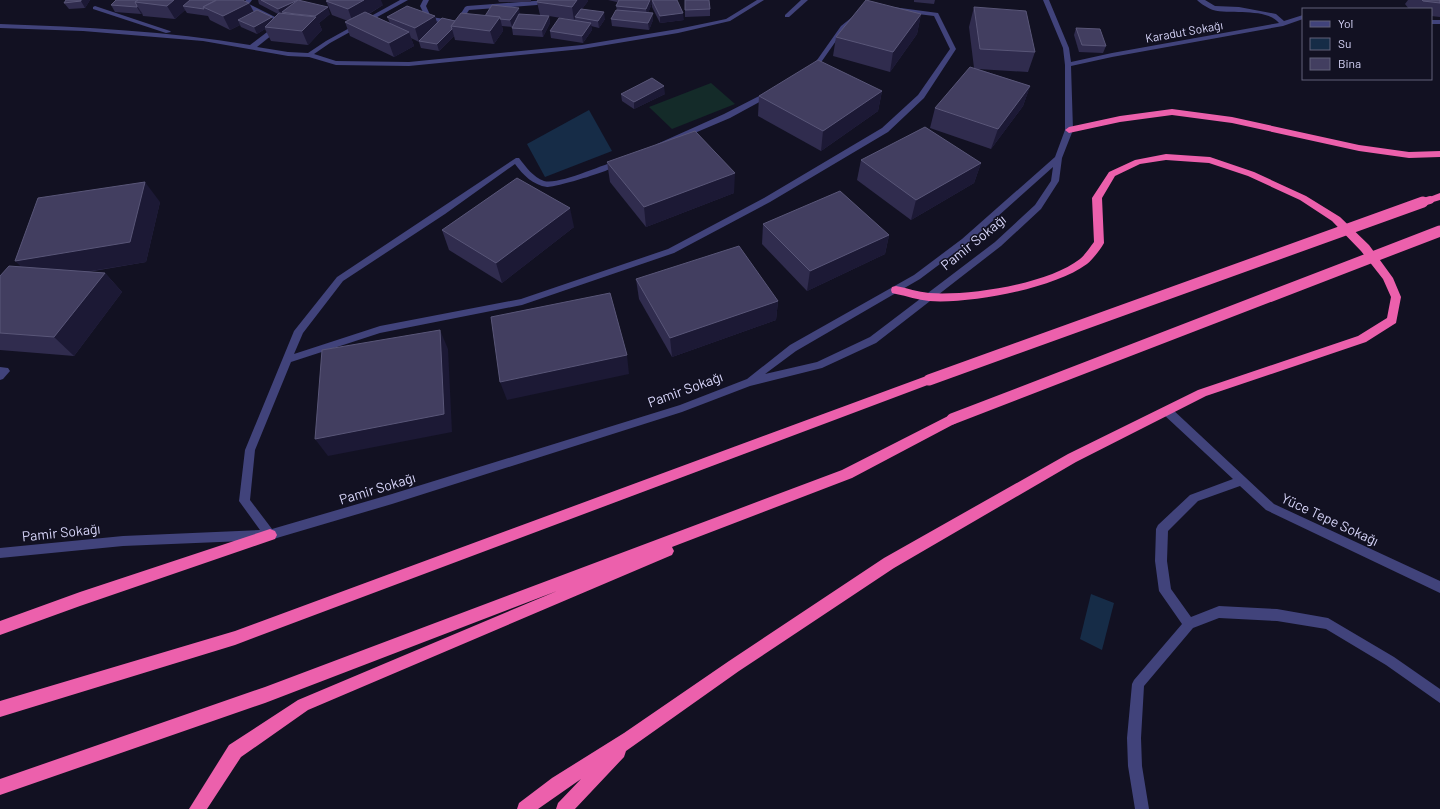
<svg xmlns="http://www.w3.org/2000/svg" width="1440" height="809" font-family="Barlow,sans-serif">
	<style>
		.green { fill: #142b29 }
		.water { fill: #162c47 }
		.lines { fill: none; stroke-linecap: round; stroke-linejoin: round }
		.minor { fill: #41437b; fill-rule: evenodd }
		.highway { fill: #ec60ac; fill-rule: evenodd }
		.highway-bridge-far1 { stroke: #ec60ac; stroke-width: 8 }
		.highway-bridge { stroke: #ec60ac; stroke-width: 11 }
		.wall { fill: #302c4e }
		.shaded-wall { fill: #1c1935 }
		.building { fill: #423e60; stroke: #595678 }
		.labels { text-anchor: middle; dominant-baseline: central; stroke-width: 3; stroke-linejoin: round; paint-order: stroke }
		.far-street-label { font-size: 12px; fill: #d8d6fa; stroke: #121122 }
		.street-label { font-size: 14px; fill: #d8d6fa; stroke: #121122 }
	</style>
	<rect width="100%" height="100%" fill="#121122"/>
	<!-- green -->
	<path class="green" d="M711,83L735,104L672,129L649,107Z"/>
	<!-- water -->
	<g class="water">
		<path d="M589,110L612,151L545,177L527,144Z"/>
		<path d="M1091,594L1114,603L1102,650L1080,639Z"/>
	</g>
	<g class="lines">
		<!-- minor -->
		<g class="minor">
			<path d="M246,0H252L249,4L287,23L257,47L288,52L308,53L326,41L400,0H408L330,43L314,54L336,61L409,62L582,45L678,29L726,19L757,0H764L730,21L678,33L582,49L409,66L336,65L309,57L288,56L203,41L83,31L0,28V24C84,27 168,31 250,45L279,23L243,6L242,5Z"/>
			<path d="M423,0H429L426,6L431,17L459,21L458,18L465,7L467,6L547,0L537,5L469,10L464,18L466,24L463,26L427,20L420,6Z"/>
			<path d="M801,0H808L789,17H785V15Z"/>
			<path d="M1043,0H1049L1069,48L1071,62L1112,53L1279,23C1265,7 1231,15 1213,10C1208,8 1201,4 1197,0H1205L1215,6L1239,7L1276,14L1284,21L1303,15V19L1283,26L1112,57L1071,66L1073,130L1062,158L1059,181L1041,209L1001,246L876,343L822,368L750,386L682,412L392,504L270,540L123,546L0,558V548L123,536L260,530L239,501L245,450L294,331L337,277L516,158H519C526,167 533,177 544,181C560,185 603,164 620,160L624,162C617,169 558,187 547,187C533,185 523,175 515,164L445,214L343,281L303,333L294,354L380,326L521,299L668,249L764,198L882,128L918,95L950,49L934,16L893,11L890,9L893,7L938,13L956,49L924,98L888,132L770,202L674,253L522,305L380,333L291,362L255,450L250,500L272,529L392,494L680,405L747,379L790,345L914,275L962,239L1055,157L1065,130V65L1063,48ZM1053,167L1051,181L1035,205L995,242L870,337L817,362L765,374L796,351L920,279L968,243Z"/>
			<path d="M95,6L170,31L171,32L166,33L93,9V7Z"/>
			<path d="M856,14L861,15L845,28L815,71H811L810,70L841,26Z"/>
			<rect x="1431" y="20" width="9" height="4"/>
			<path d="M767,92H773L774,94L730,118L664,146H661L657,144L724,114Z"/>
			<path d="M0,367L8,368L10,371L3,379L0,380Z"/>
			<path d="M1167,407L1171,408L1274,504L1440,581V593L1266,510L1240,486L1198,501L1168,531L1167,561L1171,589L1191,617L1219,606L1277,609L1328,618L1394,657L1440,689V703L1386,665L1326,629L1277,621L1219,618L1193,628L1144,686L1141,738L1142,766L1149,809H1135L1128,766L1127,738L1132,684L1134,680L1182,624L1159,591L1155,561L1156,529L1158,525L1190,495L1233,479L1163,414L1162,411L1163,408Z"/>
		</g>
		<!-- highway -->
		<g class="highway">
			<path d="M1172,109L1232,117L1359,145L1409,152L1440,151V157L1409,158L1359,151L1232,123L1172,115L1120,122L1069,133L1065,130L1069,127L1120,116Z"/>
			<path d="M1166,154L1210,157L1254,172L1306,196L1340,217L1369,245L1393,278L1401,297L1396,323L1366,342L1206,396L1076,462L894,568L739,671L626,751L624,757L575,809H556L558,803L581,779L538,809H517L519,803L552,778L624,733L729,661L884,558L1068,454L1198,390L1358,336L1387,318L1391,297L1383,279L1361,251L1332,221L1300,200L1248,176L1209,163L1166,160L1140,164L1115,176L1102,198L1104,243C1100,250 1093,259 1087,264C1053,289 970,304 929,301C918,300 907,296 896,294L892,293L891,290L892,287L896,286C907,288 918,292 929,293C969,296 1048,284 1080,259C1085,255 1090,247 1094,242L1092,198L1109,172L1135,160Z"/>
			<path d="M1440,193V200L1430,203L1425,200L1427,198Z"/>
			<path d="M929,375L933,377L935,380L933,383L235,645L0,717V701L235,631Z"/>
			<path d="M952,414L956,415L958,419L956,423L852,478L672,547L674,551L672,555L308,710L241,757L207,809H189L229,745L298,700L557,591L265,703L0,795V779L265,687L842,470Z"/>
			<path d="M270,529L275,531L277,535L275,539L80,606L0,635V621L80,592Z"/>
		</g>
		<!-- highway-bridge-far1 -->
		<path class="highway-bridge-far1" d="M1420,203L1430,200"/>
		<!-- highway-bridge -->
		<g class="highway-bridge">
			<path d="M929,380L1423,202"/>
			<path d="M952,419L1440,231"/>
		</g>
	</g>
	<!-- wall -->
	<g class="wall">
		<path d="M66,0H90L85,8L69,9L64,3Z"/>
		<path d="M116,0L249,3L254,12L273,19L278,14L259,4L258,0H298L330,14L319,23L322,30L308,45L271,41L265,29L257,34L241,27L240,25L230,30L210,20L208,16L187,13L185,10L175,19L143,16L142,13L141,14L115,12L111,5Z"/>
		<path d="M498,0H531V2H499Z"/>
		<path d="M538,0H588V1L582,9L605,19L599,28L591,26L592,30L583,43L551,38L550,31L567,19L549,16L550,23L543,37L513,35L512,28L514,24L512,27L502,26L503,31L494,44L455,40L454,36L439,51L421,48L419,42L411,38L414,46L394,57L350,36L345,22L348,21L332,15L326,1L383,5L369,14L390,23L387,17L435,16L437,23L455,21L485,16L520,14L540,15L537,2Z"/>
		<path d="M608,0H651L652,3L648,13L653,20L649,30L612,26L611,19L617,10L616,6L619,1L617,2Z"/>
		<path d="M652,0L684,20L660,23L652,7Z"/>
		<path d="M685,0L710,9V16L685,17Z"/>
		<path d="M914,0H935L934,4L914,2Z"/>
		<path d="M1408,0H1440V17L1431,16V9H1409L1405,4Z"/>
		<path d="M974,7L1035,52L1028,72L978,69L1030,86L1023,106L991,149L930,128L935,108L974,68L969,27Z"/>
		<path d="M921,14L917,34L890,72L833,56L836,37Z"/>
		<path d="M1076,28L1106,46L1103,53L1079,52L1074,35Z"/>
		<path d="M882,91L878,111L821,151L758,116L759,96Z"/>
		<path d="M621,94H665L634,109L622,101Z"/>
		<path d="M861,160L981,163L974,183L911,220L857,180Z"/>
		<path d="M607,162L734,193L646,227L610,182Z"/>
		<path d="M160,202L146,262L88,272L105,273L122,292L74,356L0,350V276Z"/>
		<path d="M763,224L889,235L885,254L807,291L762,244Z"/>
		<path d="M574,227L502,283L449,250L442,230Z"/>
		<path d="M636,279L778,301L776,320L672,357L639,299Z"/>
	</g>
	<!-- shaded-wall -->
	<g class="shaded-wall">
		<path d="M81,0H90L85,8L81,1Z"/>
		<path d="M174,0H197L183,6L185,10L175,19L167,6Z"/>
		<path d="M298,0L288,13L282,12L284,15L281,16L278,9Z"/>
		<path d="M364,0H381L383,5L353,23L348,9Z"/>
		<path d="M577,0H588V1L574,20L572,7Z"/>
		<path d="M650,0H651L652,3L647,16L646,9Z"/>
		<path d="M249,3L256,17L238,20L240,25L230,30L223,16Z"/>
		<path d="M137,6L142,13L141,14L137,7Z"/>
		<path d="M328,7L330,14L319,23L322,30L308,45L302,31L312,19Z"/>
		<path d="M519,8L520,15L512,27L510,20Z"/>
		<path d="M604,12L605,19L599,28L598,21Z"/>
		<path d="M653,13V20L649,30L648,23Z"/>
		<path d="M683,13L684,20L660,23V16Z"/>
		<path d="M921,14L917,34L890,72L893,52Z"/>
		<path d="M435,16L439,30L419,41V42L415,28Z"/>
		<path d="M549,16L550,23L543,37L542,30Z"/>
		<path d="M272,17L275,24L265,27V29L257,34L254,27Z"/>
		<path d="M500,17L503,31L494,44L490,31Z"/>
		<path d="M591,23L592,30L583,43L582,36Z"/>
		<path d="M452,29L454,36L439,51L437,44Z"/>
		<path d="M409,32L414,46L394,57L389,43Z"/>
		<path d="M664,86L665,94L634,109V102Z"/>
		<path d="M1030,86L1023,106L991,149L998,129Z"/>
		<path d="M882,91L878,111L821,151L823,131Z"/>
		<path d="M981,163L974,183L911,220L916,200Z"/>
		<path d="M735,173L734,193L646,227L644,207Z"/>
		<path d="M145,182L160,202L146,262L35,280L15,261Z"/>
		<path d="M570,208L574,227L502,283L496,263Z"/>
		<path d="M889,235L885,254L807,291L810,271Z"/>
		<path d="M105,273L122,292L74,356L54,337Z"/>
		<path d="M778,301L776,320L672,357L670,338Z"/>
		<path d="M440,330L448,349L452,432L328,456L315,439Z"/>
		<path d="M627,355L629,374L507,400L500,382Z"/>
	</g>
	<!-- building -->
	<g class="building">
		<path d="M66,0H81V1L64,3Z"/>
		<path d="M116,0H138L135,2L137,6V7L111,5Z"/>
		<path d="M138,0H174L167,6L135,2Z"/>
		<path d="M190,0H216L203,7L204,9L183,6Z"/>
		<path d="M217,0H242L249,3L223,16L203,7Z"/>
		<path d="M261,0H298L278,9Z"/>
		<path d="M298,0L328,7L315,16L295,14L282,12Z"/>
		<path d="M329,0H364L348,9L326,1Z"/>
		<path d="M538,0H577L572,7L537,2Z"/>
		<path d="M619,0H650L646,9L616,6Z"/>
		<path d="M652,0H677L683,13L660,16Z"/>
		<path d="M685,0H709L710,9L685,10Z"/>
		<path d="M866,0L921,14L893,52L836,37Z"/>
		<path d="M1422,0H1440V3L1423,1Z"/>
		<path d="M492,5L519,8L510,20L500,19V17L485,16Z"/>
		<path d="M407,6L435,16L415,28L387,17Z"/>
		<path d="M974,7L1026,11L1035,52L980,49Z"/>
		<path d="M581,9L604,12L598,21L575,17Z"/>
		<path d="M257,10L272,17L254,27L238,20Z"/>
		<path d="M616,10L653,13L648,23L611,19Z"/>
		<path d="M365,12L409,32L389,43L345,22Z"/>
		<path d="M279,13L316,17L302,31L265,27Z"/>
		<path d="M461,13L500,17L490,31L451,26Z"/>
		<path d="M519,14L549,16L542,30L512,28Z"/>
		<path d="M442,18L455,21L451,26L452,29L437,44L419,41Z"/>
		<path d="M559,18L591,23L582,36L550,31Z"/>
		<path d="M1076,28L1100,29L1106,46L1082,45Z"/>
		<path d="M818,60L882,91L823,131L759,96Z"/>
		<path d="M970,67L1030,86L998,129L935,108Z"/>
		<path d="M652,78L664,86L634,102L621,94Z"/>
		<path d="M925,127L981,163L916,200L861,160Z"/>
		<path d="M695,131L735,173L644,207L607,162Z"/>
		<path d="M517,178L570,208L496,263L442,230Z"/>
		<path d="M145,182L130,242L15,261L38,198Z"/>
		<path d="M840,191L889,235L810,271L763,224Z"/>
		<path d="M739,246L778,301L670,338L636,279Z"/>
		<path d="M9,266L105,273L54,337L0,333V276Z"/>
		<path d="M610,293L627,355L500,382L491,317Z"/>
		<path d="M440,330L444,414L315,439L322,350Z"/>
	</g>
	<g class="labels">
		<!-- far-street labels -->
		<g class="far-street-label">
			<text transform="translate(1184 31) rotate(-10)">Karadut Sokağı</text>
		</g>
		<!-- street labels -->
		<g class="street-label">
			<text transform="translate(973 242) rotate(-39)">Pamir Sokağı</text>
			<text transform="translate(685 389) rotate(-20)">Pamir Sokağı</text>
			<text transform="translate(377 488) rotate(-17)">Pamir Sokağı</text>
			<text transform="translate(1330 519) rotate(25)">Yüce Tepe Sokağı</text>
			<text transform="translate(61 532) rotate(-6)">Pamir Sokağı</text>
		</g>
	</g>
	<!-- legend -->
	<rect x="1302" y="8" width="130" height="72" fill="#121122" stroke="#616078"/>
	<rect x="1310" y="21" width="20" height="6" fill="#41437b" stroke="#616078"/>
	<text x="1338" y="28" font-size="12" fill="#d8d6fa">Yol</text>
	<rect x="1310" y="38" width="20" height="12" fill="#162c47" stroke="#616078"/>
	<text x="1338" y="48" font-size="12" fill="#d8d6fa">Su</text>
	<rect x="1310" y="58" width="20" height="12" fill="#423e60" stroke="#616078"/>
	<text x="1338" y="68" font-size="12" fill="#d8d6fa">Bina</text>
</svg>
